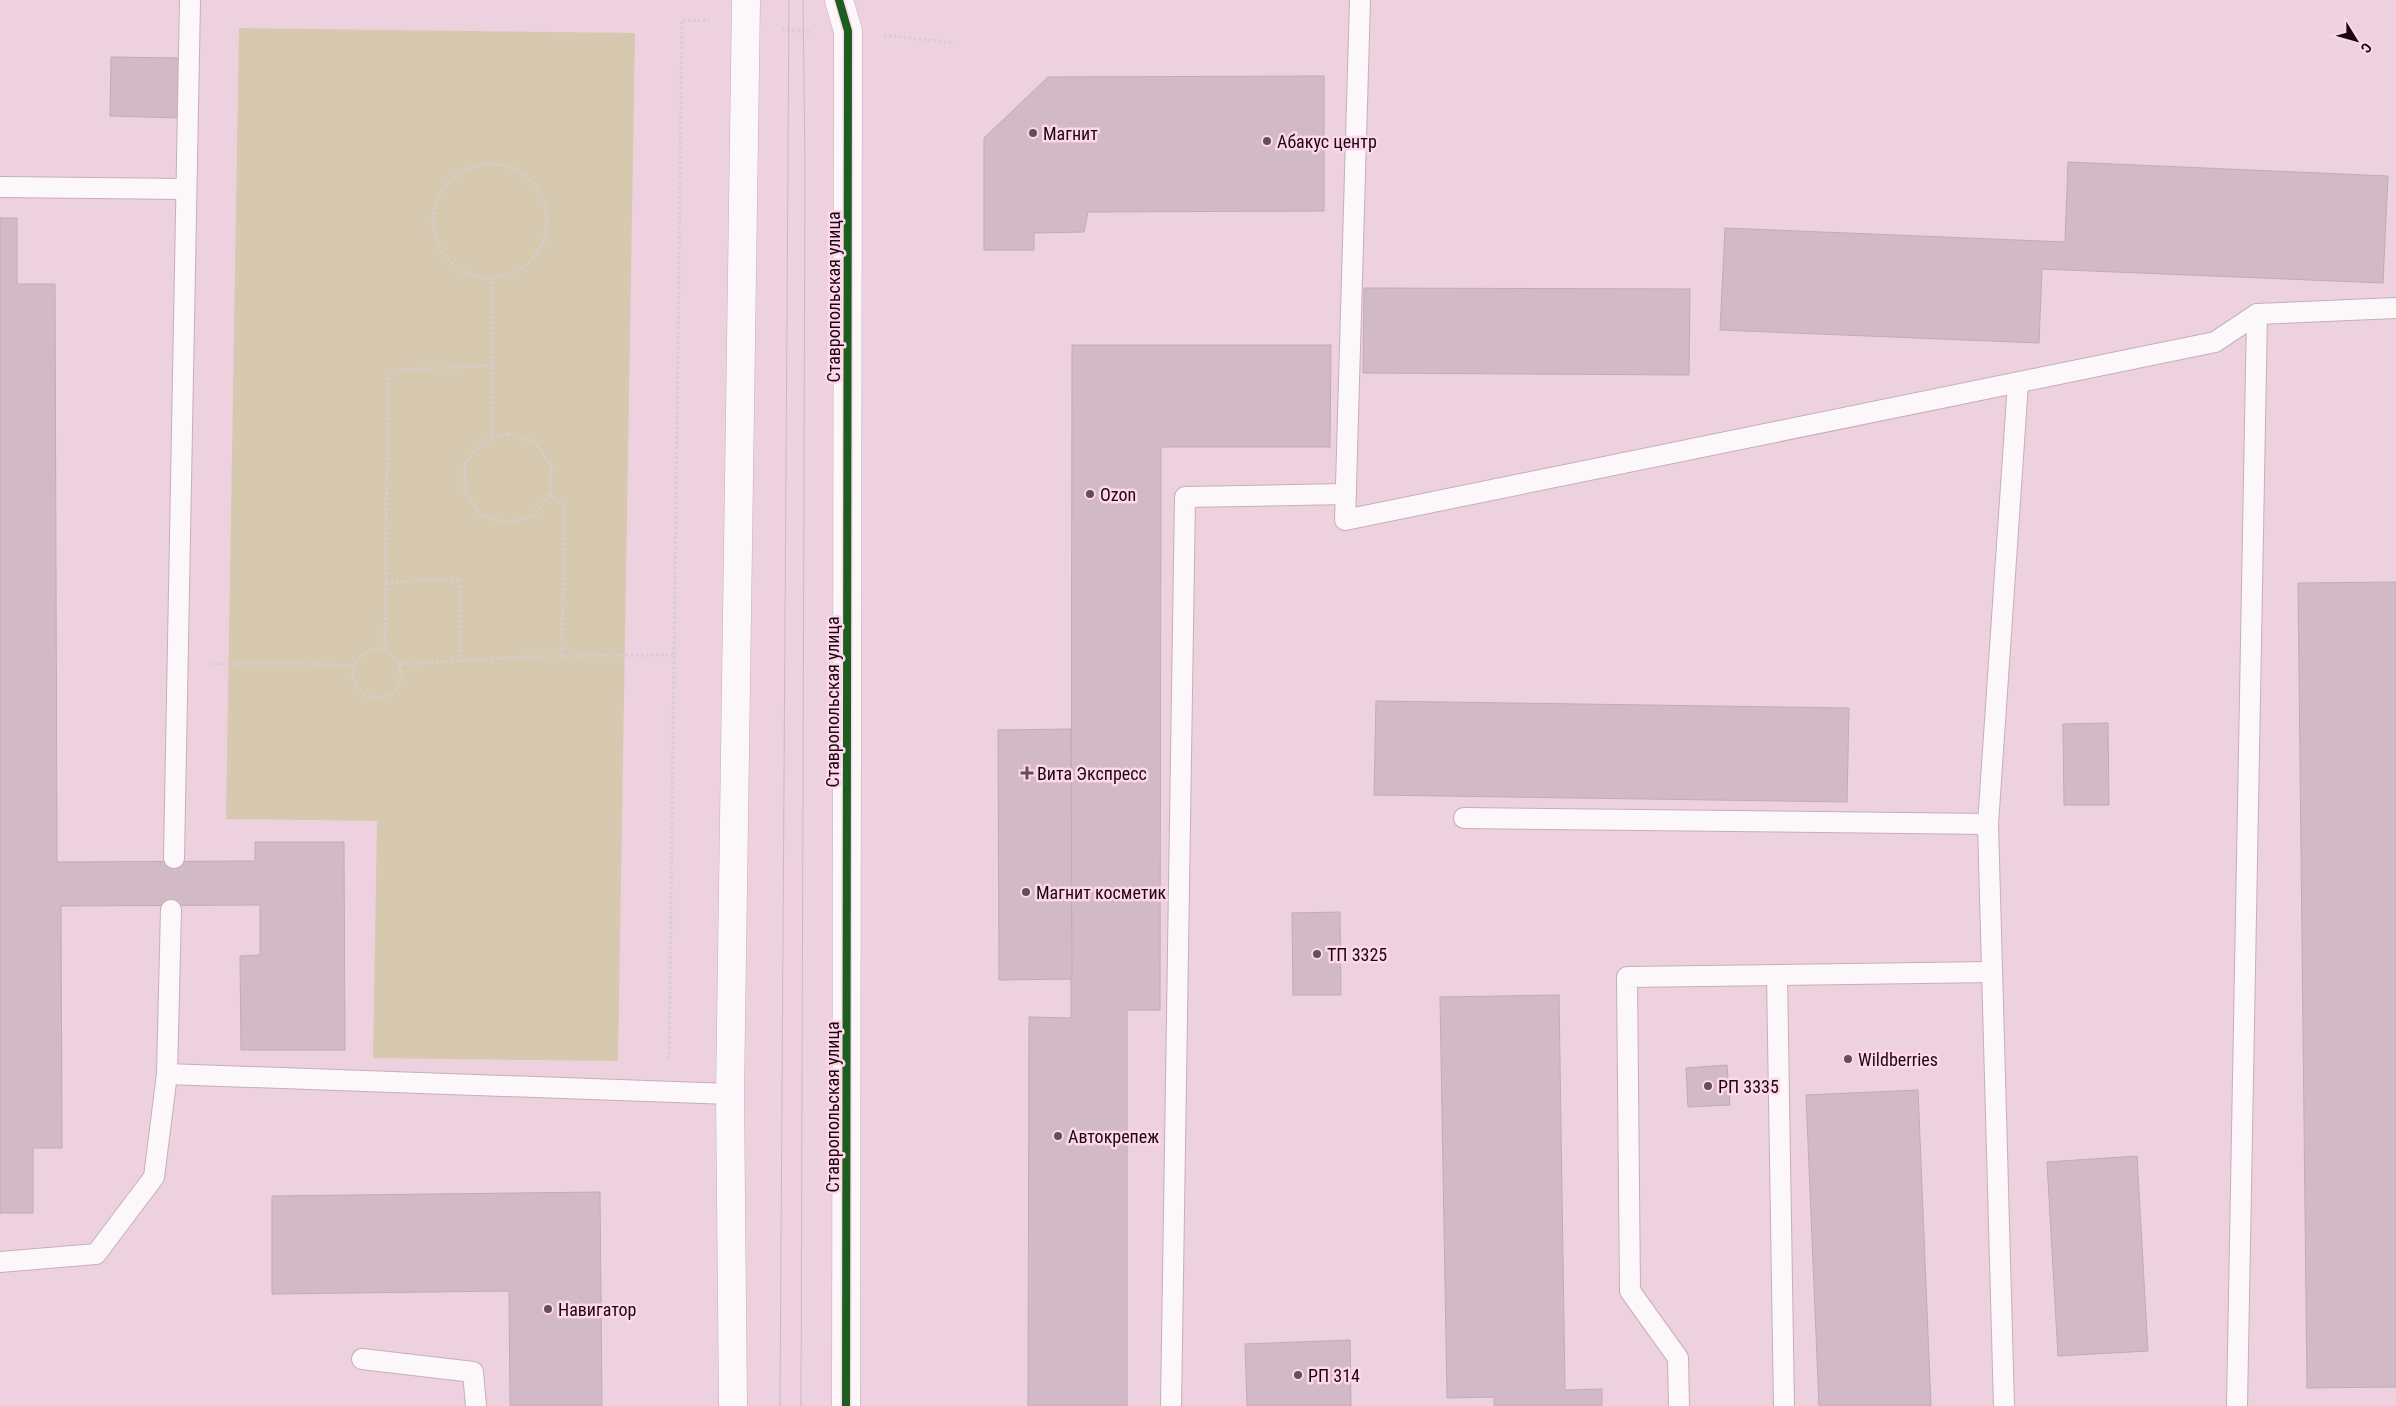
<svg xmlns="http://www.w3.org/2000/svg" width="2396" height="1406" font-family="'Roboto Condensed',sans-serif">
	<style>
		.green { fill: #d6c9b0 }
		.building { fill: #d2b9c6; stroke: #c2aab6 }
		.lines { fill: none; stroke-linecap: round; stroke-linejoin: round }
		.service-casing { stroke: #c6aeba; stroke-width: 22 }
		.tertiary-casing { stroke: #c6aeba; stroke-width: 29 }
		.path { stroke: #d5cdd1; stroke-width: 3; stroke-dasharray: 2.5 2.5; stroke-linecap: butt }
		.service { stroke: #fcf8fa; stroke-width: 20 }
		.tertiary { stroke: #fcf8fa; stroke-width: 28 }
		.tram { stroke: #c3bcc0; stroke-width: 1 }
		.cycleway-casing { stroke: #fed7ea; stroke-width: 11 }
		.cycleway { stroke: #1b5e20; stroke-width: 8 }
		.poi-dot { fill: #644e5a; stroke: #fed7ea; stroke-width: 2 }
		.labels { text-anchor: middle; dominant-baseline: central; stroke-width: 5; stroke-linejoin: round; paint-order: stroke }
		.poi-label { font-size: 18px; fill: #1b0712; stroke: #fed7ea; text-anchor: start }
		.street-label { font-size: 18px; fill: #1b0712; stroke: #fed7ea }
	</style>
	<rect width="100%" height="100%" fill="#edd1df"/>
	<!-- green -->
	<path class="green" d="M239,28L635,33L618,1061L373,1058L377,821L226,819Z"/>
	<!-- building -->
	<g class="building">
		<path d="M111,57L181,58L180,118L110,116Z"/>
		<path d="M1324,76V211L1088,212L1084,232L1034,233V250H984V138L1048,77Z"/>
		<path d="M2068,162L2388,176L2383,283L2042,269L2039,343L1720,330L1725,228L2065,242Z"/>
		<path d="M0,218H17V284H55L57,862L255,861V842H344L345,1050H241L240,956L260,955V905L61,906L62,1148H33V1213H0Z"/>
		<path d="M1364,288L1690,289L1689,375L1363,373Z"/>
		<path d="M1072,345H1331L1330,447H1161L1160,1010H1127V1406H1028L1029,1017L1071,1018Z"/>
		<path d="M2396,582V1387L2307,1388L2298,583Z"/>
		<path d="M1376,701L1849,708L1847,802L1374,795Z"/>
		<path d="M2108,723L2109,805H2064L2063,724Z"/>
		<path d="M1071,729L1072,979L999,980L998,730Z"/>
		<path d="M1340,912L1341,995H1293L1292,913Z"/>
		<path d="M1559,995L1565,1390L1602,1389V1406H1494V1397L1447,1398L1440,997Z"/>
		<path d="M1727,1065L1730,1105L1688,1107L1686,1068Z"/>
		<path d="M1918,1090L1931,1406H1819L1806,1095Z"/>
		<path d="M2137,1156L2148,1351L2058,1356L2047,1162Z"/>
		<path d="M600,1192L602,1406H510L509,1291L272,1294V1196Z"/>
		<path d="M1350,1340L1351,1406H1247L1245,1344Z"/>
	</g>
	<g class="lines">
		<defs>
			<g id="service">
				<path d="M1360,0L1345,520L2215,342L2257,314"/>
				<path d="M0,187L185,189"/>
				<path d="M1464,818L1988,824"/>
				<path d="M174,858L190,0"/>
				<path d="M171,910L167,1074L730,1094"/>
				<path d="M1777,975L1784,1406"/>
				<path d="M0,1262L96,1254L154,1177L167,1074"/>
				<path d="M362,1359L473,1372L476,1406"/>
				<path d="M1171,1406L1185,497L1346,494"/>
				<path d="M1679,1406L1678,1358L1630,1291L1627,977L1992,972"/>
				<path d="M2004,1406L1988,824L2018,383"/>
				<path d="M2237,1406L2257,314L2396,308"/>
			</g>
			<g id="tertiary">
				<path d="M839,0L848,31L846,1406"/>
				<path d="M733,1406L730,1094L746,0"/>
			</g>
		</defs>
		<!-- service casing -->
		<use href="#service" class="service-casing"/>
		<!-- tertiary casing -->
		<use href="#tertiary" class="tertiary-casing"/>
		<!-- path -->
		<g class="path">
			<path d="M782,29L811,32"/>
			<path d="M884,35L954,43"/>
			<circle cx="490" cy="221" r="57"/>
			<path d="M509,434L535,443L551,466L550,494L533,516L506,523L480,514L465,491V464L482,441Z"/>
			<path d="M492,439L493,278"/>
			<path d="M550,494L564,507L562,655"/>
			<path d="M386,582L460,579V661"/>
			<circle cx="377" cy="674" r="24"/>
			<path d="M385,650L388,371L492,365"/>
			<path d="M212,664L291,663L354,666"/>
			<path d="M401,664L548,656L673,655"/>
			<path d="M669,1059L682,20L709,21"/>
		</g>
		<!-- service -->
		<use href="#service" class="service"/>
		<!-- tertiary -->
		<use href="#tertiary" class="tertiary"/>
		<!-- tram -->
		<g class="tram">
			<path d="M780,1406L789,0"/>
			<path d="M801,1406L805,165L803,0"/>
		</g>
		<defs>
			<path id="cycleway" d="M839,0L848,31L846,1406"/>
		</defs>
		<!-- cycleway casing -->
		<use href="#cycleway" class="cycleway-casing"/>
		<!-- cycleway -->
		<use href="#cycleway" class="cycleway"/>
	</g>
	<!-- markers -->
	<g class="poi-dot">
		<circle cx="1033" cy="133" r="5"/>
		<circle cx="1267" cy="141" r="5"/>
		<circle cx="1090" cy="494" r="5"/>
		<path d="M1024.5 765.5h5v5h5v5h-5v5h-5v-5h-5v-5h5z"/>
		<circle cx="1026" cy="892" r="5"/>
		<circle cx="1317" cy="954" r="5"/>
		<circle cx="1848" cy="1059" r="5"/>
		<circle cx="1708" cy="1086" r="5"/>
		<circle cx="1058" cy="1136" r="5"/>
		<circle cx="548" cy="1309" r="5"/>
		<circle cx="1298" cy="1375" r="5"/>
	</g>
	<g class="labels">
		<!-- poi labels -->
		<g class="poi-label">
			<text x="1043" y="133">Магнит</text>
			<text x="1277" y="141">Абакус центр</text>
			<text x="1100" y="494">Ozon</text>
			<text x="1037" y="773">Вита Экспресс</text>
			<text x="1036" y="892">Магнит косметик</text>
			<text x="1327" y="954">ТП 3325</text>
			<text x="1858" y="1059">Wildberries</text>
			<text x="1718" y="1086">РП 3335</text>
			<text x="1068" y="1136">Автокрепеж</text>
			<text x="558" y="1309">Навигатор</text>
			<text x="1308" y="1375">РП 314</text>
		</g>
		<!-- street labels -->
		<g class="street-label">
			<text transform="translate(833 297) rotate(-90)">Ставропольская улица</text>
			<text transform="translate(832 702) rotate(-90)">Ставропольская улица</text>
			<text transform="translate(832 1107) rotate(-90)">Ставропольская улица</text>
		</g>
	</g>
	<!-- north arrow -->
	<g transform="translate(2356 40) rotate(127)" stroke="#fed7ea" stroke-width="4" paint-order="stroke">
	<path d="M0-4L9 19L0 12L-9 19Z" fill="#1b0712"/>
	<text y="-8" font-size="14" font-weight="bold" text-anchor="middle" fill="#1b0712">С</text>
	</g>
</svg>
